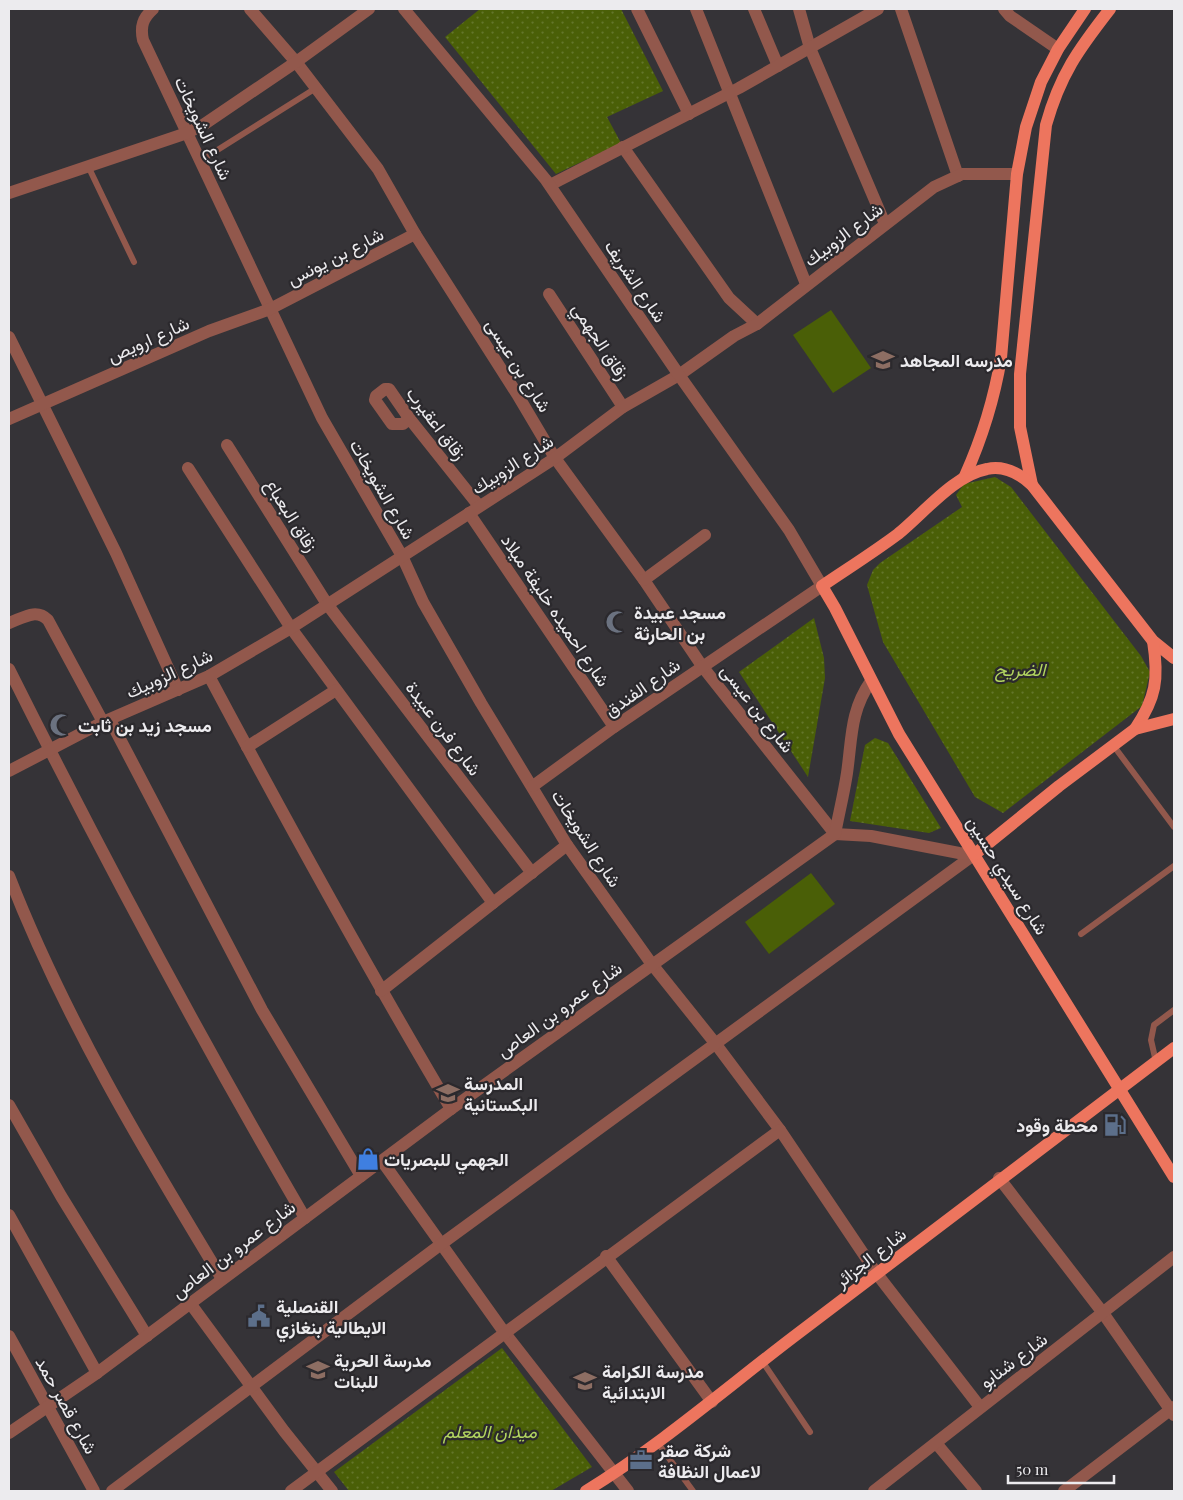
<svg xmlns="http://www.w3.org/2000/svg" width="1183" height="1500" font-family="'Playfair Display',Vazirmatn,serif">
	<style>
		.grass { fill: url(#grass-dots) }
		.pitch { fill: #4a5f07 }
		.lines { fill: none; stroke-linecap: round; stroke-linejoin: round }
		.service { stroke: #92584c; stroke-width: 6 }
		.minor { stroke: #92584c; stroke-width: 12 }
		.tertiary { stroke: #92584c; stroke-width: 12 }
		.primary { stroke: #ed755e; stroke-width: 12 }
		.labels { text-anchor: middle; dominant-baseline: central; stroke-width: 4.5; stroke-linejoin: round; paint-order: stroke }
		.street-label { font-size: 18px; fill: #ecebee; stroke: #2b292d }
		.poi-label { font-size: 18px; font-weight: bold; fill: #ecebee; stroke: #2b292d; text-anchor: start }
		.park-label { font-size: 18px; font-style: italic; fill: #b2d560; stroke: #2b292d }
	</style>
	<defs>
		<pattern id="grass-dots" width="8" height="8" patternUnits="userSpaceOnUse" patternTransform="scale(1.25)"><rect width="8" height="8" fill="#4a5f07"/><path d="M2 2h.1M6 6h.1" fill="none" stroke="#64762b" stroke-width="1.8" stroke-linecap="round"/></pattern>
	</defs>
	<rect width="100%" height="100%" fill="#353337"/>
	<!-- grass -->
	<g class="grass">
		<path d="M480,9H621L663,91L607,117L621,143L556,174L445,37Z"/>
		<path d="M995,477L1011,487L1141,656L1150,672L1142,706L1003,813L975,797L883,642L867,585L873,570L880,563L962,507L956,495L964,484Z"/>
		<path d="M814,618L824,658L825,678L808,777L739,672Z"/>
		<path d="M875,738L888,743L941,828L929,833L850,821L865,745Z"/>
		<path d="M502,1348L592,1467L551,1491H349L334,1472Z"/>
	</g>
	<!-- pitch -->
	<g class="pitch">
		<path d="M831,310L871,368L833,393L793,335Z"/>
		<path d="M811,873L835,904L769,954L745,922Z"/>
	</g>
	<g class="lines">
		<!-- service -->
		<g class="service">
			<path d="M200,161L316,88"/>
			<path d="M88,166L134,262"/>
			<path d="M1113,745L1174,827"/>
			<path d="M1081,934L1174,866"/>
			<path d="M1156,1062L1151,1040L1154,1025L1174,1010"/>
			<path d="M762,1361L810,1432"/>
			<path d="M657,1442L693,1491"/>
		</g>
		<!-- minor -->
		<g class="minor">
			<path d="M153,9C143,18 140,26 143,40L322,418L402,556L423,602L481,703L567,845L651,963L715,1043L780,1130"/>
			<path d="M250,9L296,62L378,169L415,234L517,394L555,458L644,580L702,666L835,834"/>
			<path d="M637,9L689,114"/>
			<path d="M696,9L806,284"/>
			<path d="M754,9L778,66"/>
			<path d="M799,9L810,48L885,224"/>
			<path d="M901,9L958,176"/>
			<path d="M1004,9L1010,16L1058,49"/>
			<path d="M623,147L729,298L757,324"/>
			<path d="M550,185L739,88L878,9"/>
			<path d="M9,193L187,133L203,125L296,62L369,9"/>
			<path d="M549,294L623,407"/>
			<path d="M9,337L116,553L178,690"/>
			<path d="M409,418L403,424H392L375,400L376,396L385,389H389L409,418L479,506"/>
			<path d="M9,419L209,331L270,309L415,234"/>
			<path d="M227,445L327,604L532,873"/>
			<path d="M188,468L291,628L493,903"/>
			<path d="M469,513L614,727"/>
			<path d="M644,580L705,535"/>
			<path d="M9,623C23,618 36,608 48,620L103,722"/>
			<path d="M9,669C102,855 200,1038 305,1218"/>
			<path d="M209,676C287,822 366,966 451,1109"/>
			<path d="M110,720L262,1010L361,1176"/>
			<path d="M247,747L336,690"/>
			<path d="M9,771L103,722L209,676L291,628L555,458L623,407L679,375L734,336L757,324L934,187L962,174H1017"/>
			<path d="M533,786L614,727L822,586"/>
			<path d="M9,876C64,1017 143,1149 222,1279"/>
			<path d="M381,991L567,845"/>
			<path d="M9,1105L61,1196L147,1336"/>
			<path d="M382,1161L504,1332L628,1491"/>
			<path d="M999,1178L1103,1313L1174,1415"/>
			<path d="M9,1215L97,1373"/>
			<path d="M606,1256L712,1402"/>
			<path d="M190,1303L284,1431L332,1491"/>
			<path d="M9,1336L94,1491"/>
			<path d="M936,1443L976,1491"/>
			<path d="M112,1491L440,1245L975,854"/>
			<path d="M291,1491L780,1130L877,1274L980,1407"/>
			<path d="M874,1491L1174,1257"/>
			<path d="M1064,1491L1174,1407"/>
		</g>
		<!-- tertiary -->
		<g class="tertiary">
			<path d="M404,9L546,180L679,375L789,530L822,586"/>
			<path d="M835,834L871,836L959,853L975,854"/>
			<path d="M9,1433L97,1373L451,1109L835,834C839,813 844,793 847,773C852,738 850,711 871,681"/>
		</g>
		<!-- primary -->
		<g class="primary">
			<path d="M965,476C982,438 994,400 1001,358L1017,174L1026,127L1041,82L1058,49L1085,9"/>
			<path d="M1032,485L1020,427V374L1046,125C1060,75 1078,50 1110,9"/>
			<path d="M1174,658L1153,641L1032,485C1020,474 1005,465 987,469C954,475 924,513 898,534C874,552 847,569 822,586L835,608L899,734L1174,1177"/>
			<path d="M1135,729C1156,698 1159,679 1153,641"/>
			<path d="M975,854L1059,786L1135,729L1174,719"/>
			<path d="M586,1491C659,1446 724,1390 792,1338C919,1241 1046,1144 1174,1048"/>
		</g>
	</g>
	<!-- icons -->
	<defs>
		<symbol id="school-bare" viewBox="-9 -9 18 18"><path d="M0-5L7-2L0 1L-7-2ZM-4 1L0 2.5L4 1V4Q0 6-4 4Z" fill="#8d6e63" stroke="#2b292d" stroke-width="2.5" paint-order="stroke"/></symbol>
		<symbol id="mosque-bare" viewBox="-9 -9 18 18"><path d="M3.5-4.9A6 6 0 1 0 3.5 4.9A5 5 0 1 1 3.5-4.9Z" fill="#6b7280" stroke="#2b292d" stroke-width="2.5" paint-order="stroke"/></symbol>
		<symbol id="fuel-bare" viewBox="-9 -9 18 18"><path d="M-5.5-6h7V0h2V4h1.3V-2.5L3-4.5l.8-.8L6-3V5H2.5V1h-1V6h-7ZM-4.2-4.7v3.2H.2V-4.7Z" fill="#5c6f8a" stroke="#2b292d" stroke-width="2.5" paint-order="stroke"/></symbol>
		<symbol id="shop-bare" viewBox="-9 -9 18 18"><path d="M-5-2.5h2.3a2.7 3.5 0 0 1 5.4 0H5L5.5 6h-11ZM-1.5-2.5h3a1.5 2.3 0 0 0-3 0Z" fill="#3f7fe0" stroke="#2b292d" stroke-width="2.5" paint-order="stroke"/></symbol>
		<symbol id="civic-bare" viewBox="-9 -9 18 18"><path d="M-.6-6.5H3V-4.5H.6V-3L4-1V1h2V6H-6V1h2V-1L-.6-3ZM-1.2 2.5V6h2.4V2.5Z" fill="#5c6f8a" stroke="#2b292d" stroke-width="2.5" paint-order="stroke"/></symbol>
		<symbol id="office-bare" viewBox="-9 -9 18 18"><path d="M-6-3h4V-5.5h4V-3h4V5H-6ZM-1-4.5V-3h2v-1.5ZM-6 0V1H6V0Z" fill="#5c6f8a" stroke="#2b292d" stroke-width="2.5" paint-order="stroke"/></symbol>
	</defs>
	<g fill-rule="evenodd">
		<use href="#school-bare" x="867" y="344" width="32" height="32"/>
		<use href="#mosque-bare" x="601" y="606" width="32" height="32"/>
		<use href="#mosque-bare" x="45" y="709" width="32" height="32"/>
		<use href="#school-bare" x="432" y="1077" width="32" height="32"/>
		<use href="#fuel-bare" x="1099" y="1109" width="32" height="32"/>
		<use href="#shop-bare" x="352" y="1143" width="32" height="32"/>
		<use href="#civic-bare" x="243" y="1300" width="32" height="32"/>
		<use href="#school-bare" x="302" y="1354" width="32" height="32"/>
		<use href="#school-bare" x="569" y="1365" width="32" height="32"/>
		<use href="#office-bare" x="625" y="1444" width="32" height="32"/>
	</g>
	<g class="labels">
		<!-- street labels -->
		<g class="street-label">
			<text transform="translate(204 128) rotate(65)">شارع الشويخات</text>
			<text transform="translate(843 234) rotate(-37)">شارع الزوبيك</text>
			<text transform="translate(335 256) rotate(-27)">شارع بن يونس</text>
			<text transform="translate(636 281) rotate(56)">شارع الشريف</text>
			<text transform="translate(148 339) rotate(-24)">شارع ارويص</text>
			<text transform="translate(601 341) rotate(57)">زقاق الجهمي</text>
			<text transform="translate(519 365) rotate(58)">شارع بن عيسى</text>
			<text transform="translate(437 423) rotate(53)">زقاق اعقيرب</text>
			<text transform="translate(512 464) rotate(-33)">شارع الزوبيك</text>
			<text transform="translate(383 489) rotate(60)">شارع الشويخات</text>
			<text transform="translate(292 515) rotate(58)">زقاق البعباع</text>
			<text transform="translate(556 610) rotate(56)">شارع احميده خليفة ميلاد</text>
			<text transform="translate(169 673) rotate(-25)">شارع الزوبيك</text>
			<text transform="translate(642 687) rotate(-35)">شارع الفندق</text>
			<text transform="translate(758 708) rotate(52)">شارع بن عيسى</text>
			<text transform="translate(444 728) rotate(53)">شارع فرن عبيدة</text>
			<text transform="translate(587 838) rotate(57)">شارع الشويخات</text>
			<text transform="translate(1008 875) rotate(58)">شارع سيدي حسين</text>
			<text transform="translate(559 1009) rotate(-36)">شارع عمرو بن العاص</text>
			<text transform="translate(233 1249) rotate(-37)">شارع عمرو بن العاص</text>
			<text transform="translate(870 1257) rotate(-38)">شارع الجزائر</text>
			<text transform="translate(1013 1360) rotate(-37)">شارع شنابو</text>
			<text transform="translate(67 1405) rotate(61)">شارع قصر حمد</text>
		</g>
		<!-- poi labels -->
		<g class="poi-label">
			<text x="900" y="360">مدرسه المجاهد</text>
			<text x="634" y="612">مسجد عبيدة<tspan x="634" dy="21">بن الحارثة</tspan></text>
			<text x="78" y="725">مسجد زيد بن ثابت</text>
			<text x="464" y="1083">المدرسة<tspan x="464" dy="21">البكستانية</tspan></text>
			<text x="1098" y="1125" text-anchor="end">محطة وقود</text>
			<text x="384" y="1159">الجهمي للبصريات</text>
			<text x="276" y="1306">القنصلية<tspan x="276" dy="21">الايطالية بنغازي</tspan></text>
			<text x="334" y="1360">مدرسة الحرية<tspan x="334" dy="21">للبنات</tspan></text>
			<text x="602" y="1371">مدرسة الكرامة<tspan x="602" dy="21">الابتدائية</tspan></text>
			<text x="658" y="1450">شركة صقر<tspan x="658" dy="21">لاعمال النظافة</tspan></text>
		</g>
		<!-- park labels -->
		<g class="park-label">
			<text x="1020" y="669">الضريح</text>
			<text x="490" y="1431">ميدان المعلم</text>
		</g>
	</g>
	<!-- border -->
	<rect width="1183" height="1500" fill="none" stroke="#ecebee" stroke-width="20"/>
	<!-- scale -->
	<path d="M1008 1475v8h106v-8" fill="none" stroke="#ecebee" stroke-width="2.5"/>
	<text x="1016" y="1475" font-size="15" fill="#ecebee" stroke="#2b292d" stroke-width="4" paint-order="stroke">50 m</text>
</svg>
